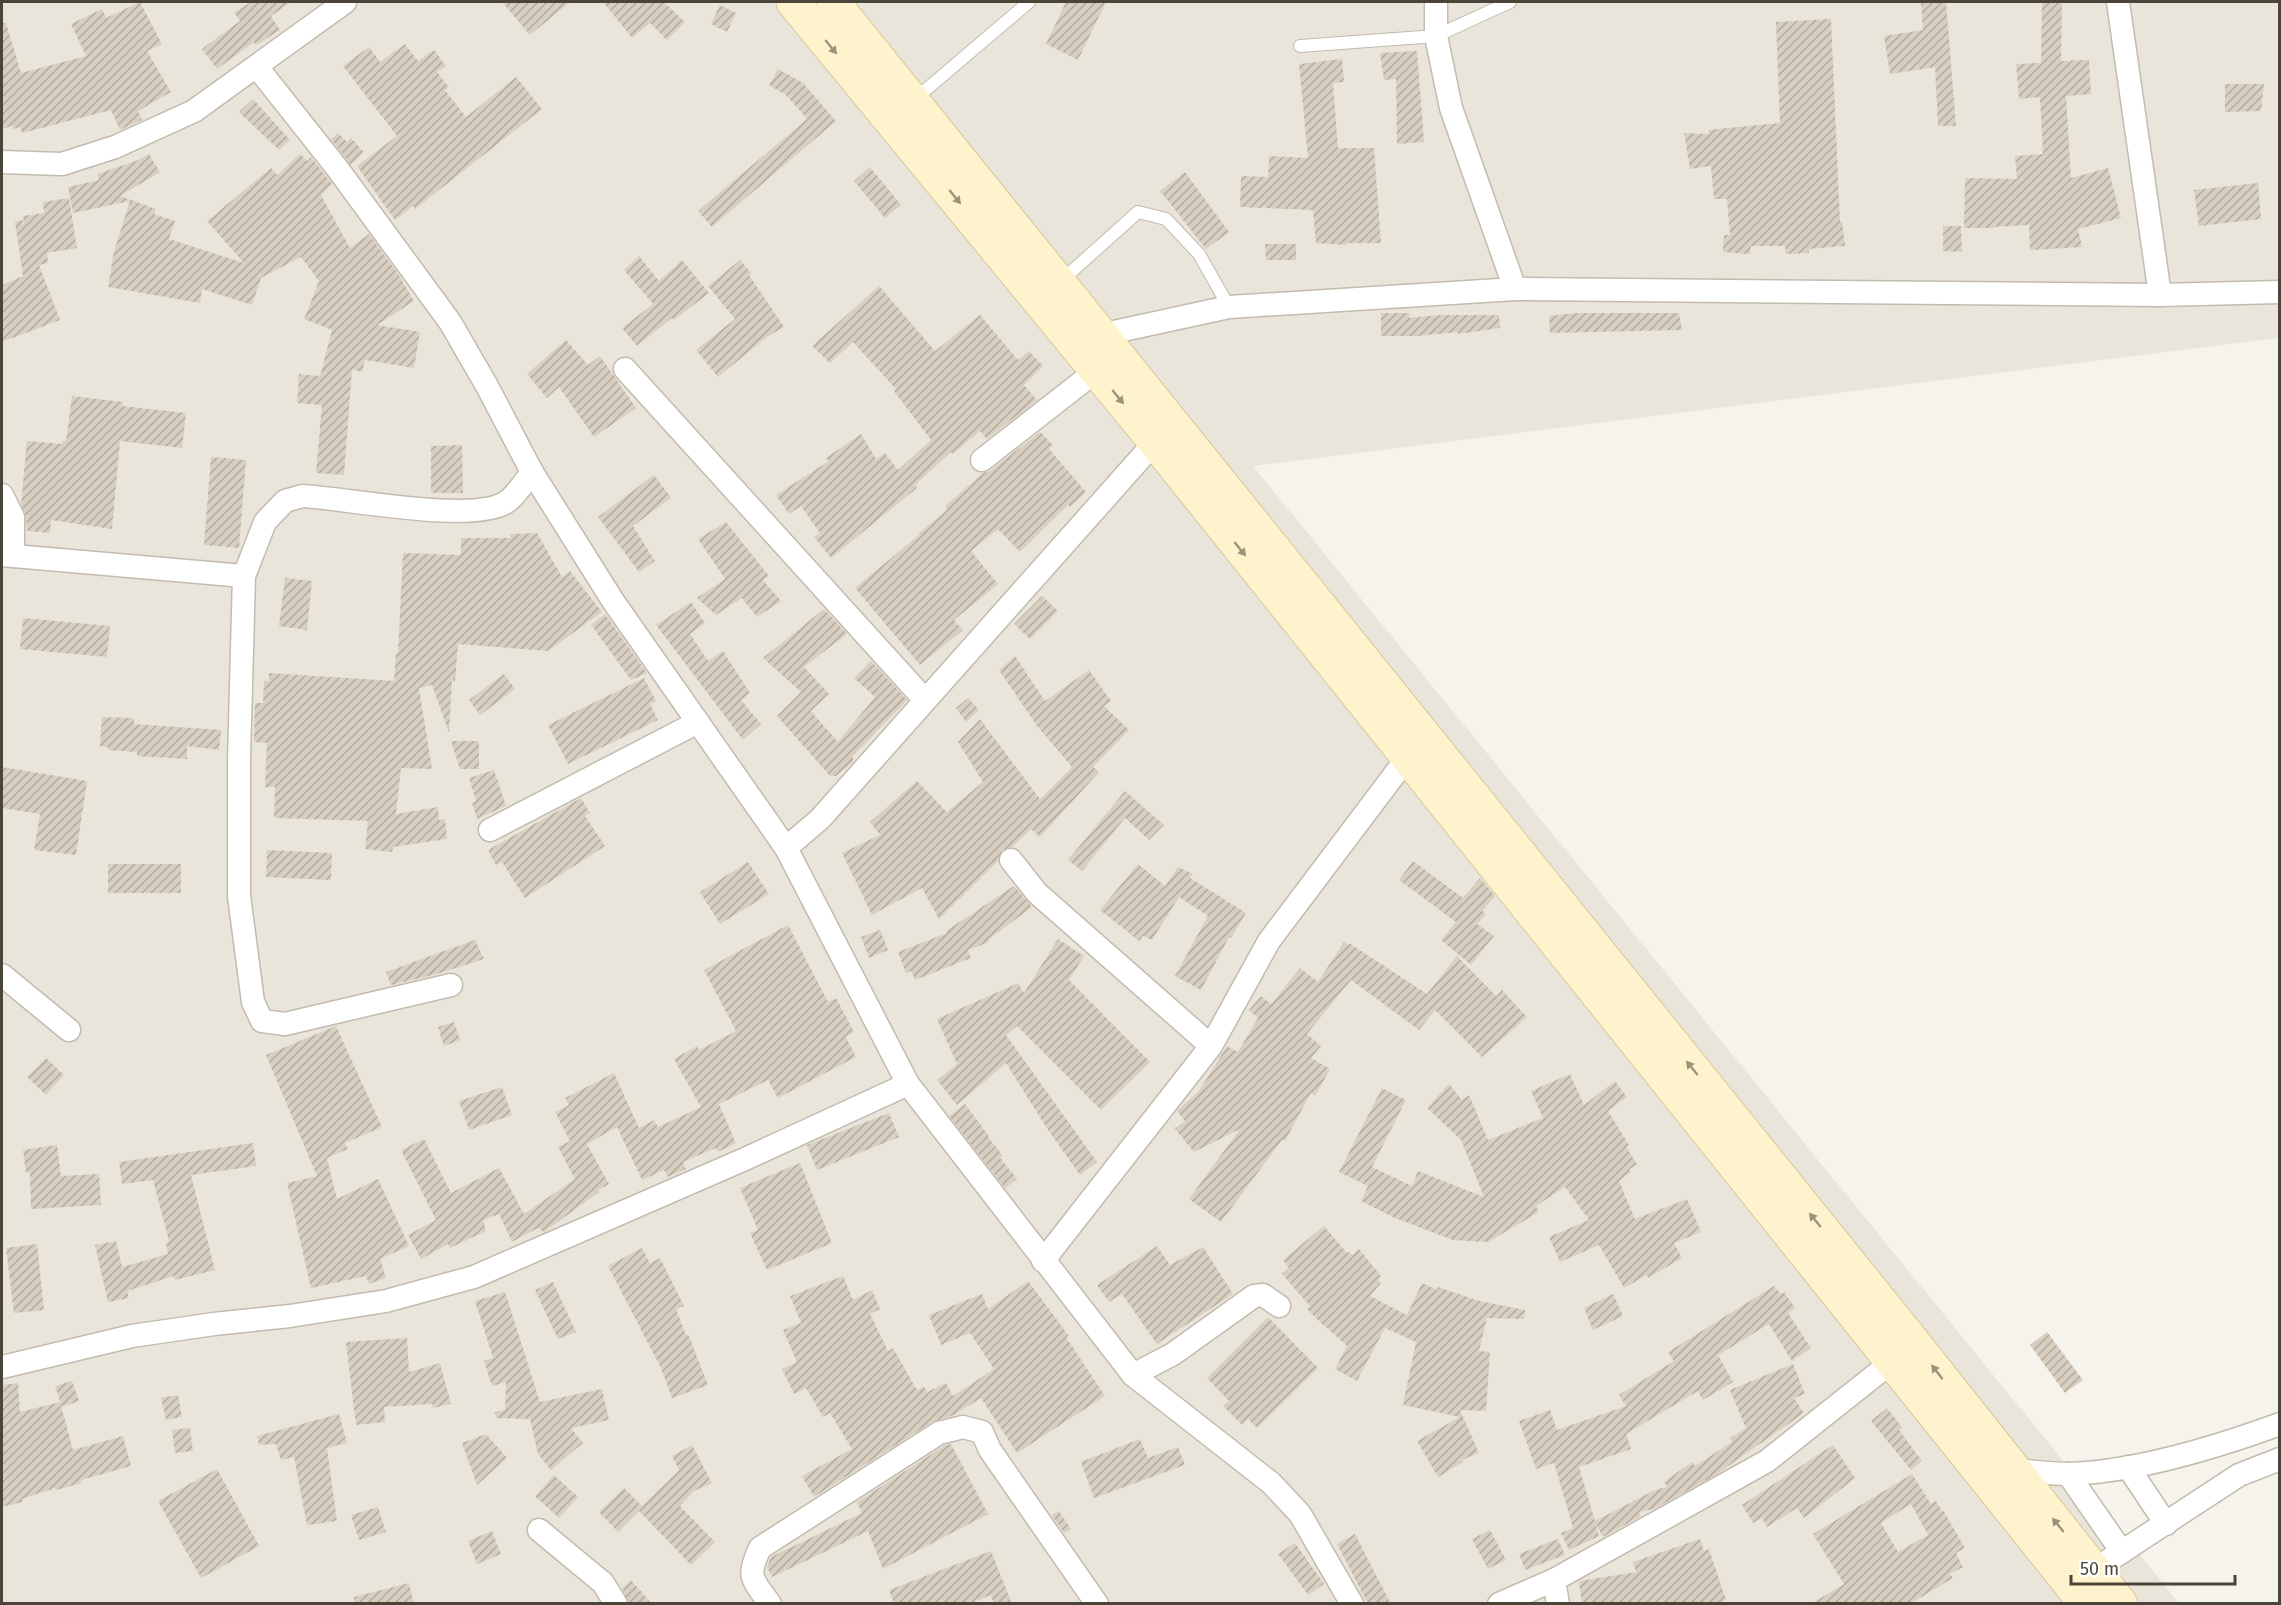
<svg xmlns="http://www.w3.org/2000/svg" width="2281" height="1605" font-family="'Fira Sans',sans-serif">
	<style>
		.residential { fill: #eae5da }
		.building { fill: url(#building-hatch); fill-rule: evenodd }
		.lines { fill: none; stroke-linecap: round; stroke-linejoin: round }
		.lane-casing { stroke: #c2bbae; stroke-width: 14 }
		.street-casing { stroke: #c2bbae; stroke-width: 25 }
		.secondary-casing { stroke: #d6c79b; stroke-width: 35 }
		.lane { stroke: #fff; stroke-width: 12 }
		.street { stroke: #fff; stroke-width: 22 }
		.secondary { stroke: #fff3cd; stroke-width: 33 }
		.oneway { fill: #9c937c }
	</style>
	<defs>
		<pattern id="building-hatch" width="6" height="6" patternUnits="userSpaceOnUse" patternTransform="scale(1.5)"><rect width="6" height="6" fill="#d8cfc1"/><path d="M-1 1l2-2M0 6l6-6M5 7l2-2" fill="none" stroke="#b1aa9e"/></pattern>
	</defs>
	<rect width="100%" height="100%" fill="#f6f3ec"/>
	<!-- residential -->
	<path class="residential" d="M2,2H2279V338L1253,466L2179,1603L2,1604Z"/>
	<!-- building -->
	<g class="building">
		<path d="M140,2L162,44L147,51L171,92L138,111L142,120L120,130L111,110L22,133L20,127L13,129L12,126L2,129V23H6L21,73L86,56L71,24L102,9L106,18Z"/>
		<path d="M251,2H291L271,16L280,30L256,45L254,42L217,69L202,49L240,21L234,12Z"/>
		<path d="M502,2H570L530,35Z"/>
		<path d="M603,2H664L685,22L667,40L650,23L632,38Z"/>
		<path d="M1066,2H1106L1078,60L1046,44Z"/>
		<path d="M1921,2H1946L1956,126H1938L1935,67L1890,74L1884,36L1923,30Z"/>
		<path d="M2042,2H2062L2061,61L2089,60L2091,94L2066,96L2071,178L2108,168L2121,218L2078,229L2082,247L2030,250L2029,225L1993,227V228H1964L1965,178L2017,179L2015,156L2043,154L2040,97L2019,99L2016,64L2041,63Z"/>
		<path d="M720,5L736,13L727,32L711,24Z"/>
		<path d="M1831,19L1840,222L1842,221L1845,246L1809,249V253L1786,254L1785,246H1751L1750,254L1723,252L1724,235H1730L1727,199H1714L1711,166L1690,169L1684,133L1709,134L1708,130L1780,123L1776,22Z"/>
		<path d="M405,44L418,61L434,50L446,66L437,72L449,87L445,90L466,117L516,77L542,109L415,209L413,206L395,220L357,166L397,136L343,66L369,47L380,62Z"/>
		<path d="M1417,51L1424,142L1397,144L1396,79L1384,80L1380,53Z"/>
		<path d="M1342,59L1344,82L1333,83L1338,148H1374L1381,243H1346L1347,245L1316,243L1313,210L1265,208V206L1262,208L1240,207L1241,176L1268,177L1269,156L1308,158L1299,64Z"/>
		<path d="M778,69L803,83L836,121L712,227L698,211L807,119L786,95L769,85Z"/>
		<path d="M2225,84H2264L2261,111L2225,112Z"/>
		<path d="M253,99L290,140L279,150L239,112Z"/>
		<path d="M338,133L347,142L351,138L364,152L351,165L331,139Z"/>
		<path d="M149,154L160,172L120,196L156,209L154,214L175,221L169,239L244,263L207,221L271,168L277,175L300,154L307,161L311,157L332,184L321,195L350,248L369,234L398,274L414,301L377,325L420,332L414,368L365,360L362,372L352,369L344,475L316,473L322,405L297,403L299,374L320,376L332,330L304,319L319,281L301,257L261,278L252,305L202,289L200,303L108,287L114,251L130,201L73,213L68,187L99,180L97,174L136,161Z"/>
		<path d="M870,167L901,205L885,218L854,181Z"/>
		<path d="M1185,172L1229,232L1206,249L1160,191Z"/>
		<path d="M2258,183L2261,219L2199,226L2194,190Z"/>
		<path d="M69,198L77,248L47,253L48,263L39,265L60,320L2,342V285L23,276L15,222L22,220L24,225L23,216L44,213L43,202Z"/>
		<path d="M1943,226H1961L1962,252L1943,251Z"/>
		<path d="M1265,244H1296V260H1266Z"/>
		<path d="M639,256L659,281L682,260L709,293L674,320L672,318L637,346L622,328L653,304L624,270Z"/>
		<path d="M740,260L751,273L749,275L784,327L768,336L718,377L696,350L735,319L708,286Z"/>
		<path d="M879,286L935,351L980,315L1018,360L1029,351L1043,366L1024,385L1037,400L987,439L980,431L953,454L951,452L915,485L917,488L831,558L814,537L820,533L801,506L789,514L776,495L829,461L826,458L861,434L876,459L885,453L898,470L931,440L894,391L896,389L853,342L830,363L812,346Z"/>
		<path d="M1381,313H1409V318L1440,315H1499L1500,328L1458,334V332L1417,336H1381Z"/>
		<path d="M1577,313H1679L1682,330L1550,333L1549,316Z"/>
		<path d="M566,340L588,365L600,356L636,408L594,437L559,387L547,398L527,374Z"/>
		<path d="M72,396L123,402L122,406L186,413L182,448L120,441L112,529L51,520L50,533L27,531L26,516L21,504L27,441L63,444V441H66Z"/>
		<path d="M1040,432L1053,445L1049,449L1086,492L1070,507L1068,505L1020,552L998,529L971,551L998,584L954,620L963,630L920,665L855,588L919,535L918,534L947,510L945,506L983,473L990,471Z"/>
		<path d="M462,445L463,493H431V446Z"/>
		<path d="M211,457L246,460L239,548L204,545Z"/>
		<path d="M654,475L671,498L633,526L655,561L639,572L598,517Z"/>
		<path d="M726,522L769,576L763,580L781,601L757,617L742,598L716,615L697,598L725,579L698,539Z"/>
		<path d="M537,533L562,577L570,571L602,612L548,651L458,644L455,682L452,679L449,733L432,685L419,688L432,769L401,768L396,814L438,807L439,820L445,819L447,839L393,847L392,852L365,849L368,821L274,818L275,787H265L267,743L254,742L255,703H263L264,681H269V673L394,681L396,653H398L403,553L461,555V538H511L510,534Z"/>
		<path d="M285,578L312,581L307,630L279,626Z"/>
		<path d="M1042,596L1058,611L1030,639L1014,624Z"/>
		<path d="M691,602L705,623L690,634L708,661L723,651L750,693L741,700L761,724L743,740L656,625Z"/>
		<path d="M824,609L847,634L804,667L829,694L811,711L838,742L875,697L854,678L871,661L907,700L852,757L854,760L852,763L836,776H830L777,716L801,692L763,658Z"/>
		<path d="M605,614L637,659L647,673L631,680L591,625Z"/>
		<path d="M23,618L110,626L107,657L20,649Z"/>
		<path d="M1015,656L1045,701L1089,670L1111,701L1104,706L1129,730L1093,767L1099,772L1040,837L1031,829L1012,847L1002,850L998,861L939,919L922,888L872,915L842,853L880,835L870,822L917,781L947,812L983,782L958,742L980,719L1040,799L1072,767L1037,726L999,670Z"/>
		<path d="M504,674L515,689L480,715L469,700Z"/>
		<path d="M644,678L656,701L650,704L658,720L568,764L548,725Z"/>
		<path d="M968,698L979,710L966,722L956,708Z"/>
		<path d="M102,717L134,718V724L221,730L219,750L187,746V759L137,756V752L108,750V747L100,746Z"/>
		<path d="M451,741H479V769H460Z"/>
		<path d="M2,767L87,781L76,855L34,850L40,814L2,808Z"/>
		<path d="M494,770L506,806L477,819L472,803L476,801L469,778Z"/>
		<path d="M1125,791L1164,825L1149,840L1125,818L1082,871L1068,860Z"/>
		<path d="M581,798L590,813L585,816L605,846L525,898L502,862L496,865L488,850Z"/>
		<path d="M267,850L332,853L331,880L266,877Z"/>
		<path d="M1413,861L1463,898L1480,878L1495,896L1482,911L1486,914L1477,924L1494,936L1471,965L1441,940L1456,922L1399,880Z"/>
		<path d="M748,862L769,894L720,924L700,892Z"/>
		<rect x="108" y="864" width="73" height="29"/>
		<path d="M1138,864L1165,886L1178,867L1193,874L1190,878L1246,913L1231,938L1229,937L1201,990L1175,976L1208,916L1179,897L1152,940L1143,936L1139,941L1100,910Z"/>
		<path d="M1014,886L1032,907L988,940L989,942L968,950L971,958L915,980L911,971L906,973L898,952L947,933L946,931Z"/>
		<path d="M788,925L828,1002L836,998L854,1032L846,1037L856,1057L778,1098L768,1080L719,1104L736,1143L718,1152L716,1148L683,1162L686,1169L668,1177L664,1170L642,1180L617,1127L587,1144L609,1184L598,1190L599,1192L544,1232L538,1228L512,1242L499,1214L483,1220L486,1231L450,1248L448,1244L421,1259L408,1235L436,1220L401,1150L424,1139L451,1193L499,1168L524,1214L575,1179L558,1147L570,1141L555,1112L569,1105L565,1098L614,1073L639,1128L654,1120L658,1127L701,1107L674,1059L697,1046L699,1050L736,1031L704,970Z"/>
		<path d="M880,930L888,950L869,958L861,937Z"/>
		<path d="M1058,939L1084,956L1069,980L1150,1062L1101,1110L1017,1026L1006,1035L1097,1162L1080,1175L1046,1127L1006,1063L957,1105L937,1080L957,1064L937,1019L1018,983L1024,993Z"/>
		<path d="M475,940L484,959L437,974L391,985L386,972Z"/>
		<path d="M1344,942L1348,945L1349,943L1427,994L1457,956L1496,996L1502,990L1527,1017L1482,1057L1435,1010L1419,1030L1351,980L1307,1034L1321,1046L1311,1058L1330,1069L1315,1096L1311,1093L1285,1141L1282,1140L1221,1222L1189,1199L1240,1129L1194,1152L1175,1129L1185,1121L1177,1111L1199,1091L1227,1046L1238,1052L1258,1018L1249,1010L1261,996L1271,1004L1300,968L1318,982Z"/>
		<path d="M454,1022L460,1040L444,1046L438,1027Z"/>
		<path d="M336,1026L382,1127L345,1143L348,1149L327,1158L337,1199L378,1179L409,1246L380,1259L386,1278L369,1284L366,1276L311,1288L287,1183L317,1176L266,1055Z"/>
		<path d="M46,1058L64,1075L46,1095L27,1077Z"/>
		<path d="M1570,1074L1584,1105L1615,1081L1627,1097L1608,1111L1629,1145L1626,1147L1637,1164L1629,1170L1631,1172L1619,1181L1635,1219L1687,1199L1701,1232L1674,1243L1682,1258L1648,1278L1647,1275L1624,1288L1599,1245L1560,1262L1549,1237L1589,1220L1565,1187L1536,1206L1539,1212L1488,1242L1453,1240L1395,1218L1361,1201L1368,1186L1339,1172L1382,1088L1406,1100L1372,1167L1412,1186L1418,1171L1484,1197L1461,1140L1427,1108L1449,1084L1462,1100L1469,1095L1488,1140L1543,1118L1531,1091Z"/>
		<path d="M502,1087L512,1115L469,1130L459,1101Z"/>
		<path d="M965,1104L989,1136L988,1137L1003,1156L1000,1158L1017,1179L1005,1188L949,1116Z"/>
		<path d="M889,1113L899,1137L817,1170L807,1145Z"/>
		<path d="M253,1143L256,1166L191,1175L215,1270L175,1280L174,1276L127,1291L129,1298L108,1302L95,1245L116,1241L122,1267L168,1254L166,1243L169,1241L153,1180L122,1184L119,1162Z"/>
		<path d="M57,1145L61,1176L99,1174L101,1205L31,1209L30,1172L26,1173L23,1150Z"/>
		<path d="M800,1163L832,1243L767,1270L750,1233L758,1230L740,1188Z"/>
		<path d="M1324,1226L1347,1253L1349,1252L1352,1255L1359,1249L1381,1276L1378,1280L1381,1283L1370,1296L1407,1315L1422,1283L1437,1290L1438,1287L1479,1301L1525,1310L1524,1319L1487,1318L1479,1351L1490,1352L1486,1411L1460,1410L1479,1453L1462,1460L1463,1462L1438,1477L1417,1441L1460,1417L1403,1405L1416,1342L1385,1328L1357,1381L1335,1369L1347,1346L1318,1320L1307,1309L1310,1306L1282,1274L1289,1268L1283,1260Z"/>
		<path d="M37,1244L44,1310L14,1313L6,1248Z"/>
		<path d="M1157,1246L1170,1265L1203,1247L1233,1294L1157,1344L1122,1294L1109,1302L1097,1285Z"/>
		<path d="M642,1248L650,1263L660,1258L684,1306L676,1309L686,1335L688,1334L708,1385L672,1398L661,1368L608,1266Z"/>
		<path d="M843,1276L853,1300L872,1290L880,1309L870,1314L888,1351L893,1348L917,1390L924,1387L927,1392L946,1383L953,1396L994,1369L970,1333L941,1345L929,1315L982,1294L988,1309L1028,1281L1069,1336L1066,1337L1105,1396L1017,1453L981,1398L954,1415L932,1422L814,1497L802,1476L852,1449L830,1413L823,1417L806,1388L794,1394L782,1369L797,1362L783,1330L801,1323L790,1296Z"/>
		<path d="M553,1282L576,1332L558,1339L535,1290Z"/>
		<path d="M1774,1286L1781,1294L1784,1292L1795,1308L1788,1313L1811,1348L1792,1361L1769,1324L1718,1355L1733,1382L1703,1400L1698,1391L1626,1434L1631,1449L1579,1467L1595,1521L1655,1490L1667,1487L1664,1482L1692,1462L1695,1466L1732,1442L1730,1438L1746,1428L1730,1390L1793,1364L1805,1394L1794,1398L1804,1413L1717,1474L1654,1509L1639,1512L1641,1516L1603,1537L1595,1523L1599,1536L1569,1550L1561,1533L1573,1528L1554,1463L1536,1469L1519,1421L1550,1410L1557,1430L1626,1406L1619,1395L1674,1361L1668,1352Z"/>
		<path d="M505,1292L540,1402L602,1389L609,1420L571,1428L583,1443L551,1470L538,1454L530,1419L496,1418L495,1412L505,1410L506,1382L492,1386L484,1361L493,1358L475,1301Z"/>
		<path d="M1613,1294L1623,1316L1593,1330L1584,1308Z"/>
		<path d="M1268,1317L1318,1368L1257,1428L1248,1419L1242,1425L1223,1406L1229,1401L1207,1378Z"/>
		<path d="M2047,1332L2083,1380L2065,1393L2030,1345Z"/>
		<path d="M407,1338L409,1372L440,1363L451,1404L433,1408L432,1404L384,1407L385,1422L356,1425L346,1342Z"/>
		<path d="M72,1381L79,1401L62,1407L55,1386Z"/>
		<path d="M18,1383L20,1412L60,1402L73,1450L123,1436L131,1466L81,1480L82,1483L56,1490L55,1488L22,1499L23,1502L2,1507V1385Z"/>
		<path d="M178,1395L182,1417L166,1420L161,1398Z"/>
		<path d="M1887,1408L1902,1427L1899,1430L1922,1461L1911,1470L1871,1421Z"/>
		<path d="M339,1414L347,1443L327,1448L337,1521L307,1525L294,1457L281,1460L276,1444L259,1445L257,1436Z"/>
		<path d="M190,1428L193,1451L175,1453L172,1430Z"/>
		<path d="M486,1434L507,1458L477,1485L462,1443Z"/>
		<path d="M1140,1439L1148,1458L1178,1447L1185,1465L1094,1498L1081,1462Z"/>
		<path d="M951,1444L988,1514L883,1569L868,1531L772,1577L767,1567L771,1557L862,1513L857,1502L944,1446Z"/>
		<path d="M692,1445L712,1483L694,1491L680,1506L715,1542L691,1565L639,1511L618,1532L599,1512L624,1488L642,1506L679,1470L672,1456Z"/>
		<path d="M1833,1445L1855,1478L1804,1518L1797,1508L1767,1527L1762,1518L1753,1523L1742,1505Z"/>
		<path d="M217,1469L259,1546L201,1578L158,1501Z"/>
		<path d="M1912,1474L1931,1504L1936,1501L1942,1511L1943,1510L1965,1548L1956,1553L1963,1567L1950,1574L1953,1578L1910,1604H1811L1844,1584L1813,1534ZM1911,1504L1928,1535L1898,1552L1881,1523Z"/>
		<path d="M554,1475L578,1497L559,1518L535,1496Z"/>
		<path d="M378,1507L386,1532L359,1540L351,1515Z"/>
		<path d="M1059,1511L1071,1529L1064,1533L1052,1515Z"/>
		<path d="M1490,1530L1506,1560L1488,1569L1472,1539Z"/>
		<path d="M492,1531L501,1554L477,1564L468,1541Z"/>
		<path d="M1355,1534L1391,1604H1368L1337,1544Z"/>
		<path d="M1558,1539L1565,1555L1525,1570L1519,1554Z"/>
		<path d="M1700,1539L1704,1551L1709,1549L1726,1600L1715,1604H1582L1579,1582L1580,1581L1636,1572L1633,1562Z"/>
		<path d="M1295,1543L1324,1584L1308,1595L1278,1554Z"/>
		<path d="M991,1551L1012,1604H994L991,1595L969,1604H894L889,1590Z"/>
		<path d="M631,1580L652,1604H629L622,1588Z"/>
		<path d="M409,1583L414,1604H354V1597Z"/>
	</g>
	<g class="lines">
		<defs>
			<g id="lane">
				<path d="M1300,46L1436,36L1510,2"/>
				<path d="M915,99L1029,2"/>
				<path d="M1061,281L1138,212L1166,219L1199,254L1229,307"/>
			</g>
			<g id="street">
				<path d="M1436,2V36L1451,108L1515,289"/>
				<path d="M2118,2L2160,295"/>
				<path d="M257,67L337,168L450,322L487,386L532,472L613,601L786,848L908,1084L1133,1375L1271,1483L1300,1514L1352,1604"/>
				<path d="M2,162L62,164L115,147L194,111L345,2"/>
				<path d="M1100,335L1229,307L1515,289L2160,295L2280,292"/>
				<path d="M625,369L925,700"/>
				<path d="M982,460L1096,371"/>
				<path d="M2,495L13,517V556"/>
				<path d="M2,555L244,576"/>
				<path d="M490,830L698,722"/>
				<path d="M786,848L820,819L1155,442"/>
				<path d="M1011,860L1037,893L1211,1046"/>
				<path d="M2,975L69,1030"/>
				<path d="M451,985L285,1024L262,1021L253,1002L239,896V759L244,576L265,522L285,501L302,496C346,498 476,525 508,501C517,494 525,481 532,472"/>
				<path d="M1043,1261L1211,1046L1269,941L1407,758"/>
				<path d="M2,1367L132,1336L214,1324L290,1316L386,1301L474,1277L745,1159L908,1084"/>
				<path d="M1133,1375L1173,1354L1254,1296L1263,1295L1279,1306"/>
				<path d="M2128,1467L2166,1524"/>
				<path d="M2013,1470C2031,1471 2050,1474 2068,1474C2135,1472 2217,1447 2280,1424"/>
				<path d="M2068,1474L2122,1552"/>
				<path d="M539,1530L603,1583L616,1604"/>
				<path d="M2094,1570L2239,1475L2280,1459"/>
				<path d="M1554,1580L1558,1604"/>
				<path d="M770,1604C752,1578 746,1578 760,1548L939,1433L963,1427L982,1432L990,1450L1097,1604"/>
				<path d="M1499,1604L1554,1580L1767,1461L1893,1361"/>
			</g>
			<g id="secondary">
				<path d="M793,2L1155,442L2086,1604"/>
				<path d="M833,2L1915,1344L2121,1604"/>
			</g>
		</defs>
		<!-- lane casing -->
		<use href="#lane" class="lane-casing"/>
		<!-- street casing -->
		<use href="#street" class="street-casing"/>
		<!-- secondary casing -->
		<use href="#secondary" class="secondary-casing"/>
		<!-- lane -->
		<use href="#lane" class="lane"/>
		<!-- street -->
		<use href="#street" class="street"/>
		<!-- secondary -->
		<use href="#secondary" class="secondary"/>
	</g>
	<!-- one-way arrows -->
	<defs><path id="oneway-solid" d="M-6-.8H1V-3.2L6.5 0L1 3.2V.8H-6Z" transform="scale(1.5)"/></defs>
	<g class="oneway">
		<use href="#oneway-solid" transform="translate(831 47) rotate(51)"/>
		<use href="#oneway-solid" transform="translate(955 197) rotate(51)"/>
		<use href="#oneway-solid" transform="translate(1118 397) rotate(51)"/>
		<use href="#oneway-solid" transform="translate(1240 549) rotate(51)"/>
		<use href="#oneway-solid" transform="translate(1692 1068) rotate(-129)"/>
		<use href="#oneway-solid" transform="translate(1815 1220) rotate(-129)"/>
		<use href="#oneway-solid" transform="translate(1937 1372) rotate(-128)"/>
		<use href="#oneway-solid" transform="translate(2058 1525) rotate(-129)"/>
	</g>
	<!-- border -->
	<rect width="2281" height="1605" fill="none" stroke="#4b4439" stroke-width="6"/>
	<!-- scale -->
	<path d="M2071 1575v9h164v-9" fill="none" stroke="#4b4439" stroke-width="3"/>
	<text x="2080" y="1575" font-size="18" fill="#4b4439" stroke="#ffffff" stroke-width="4.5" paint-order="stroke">50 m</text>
</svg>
